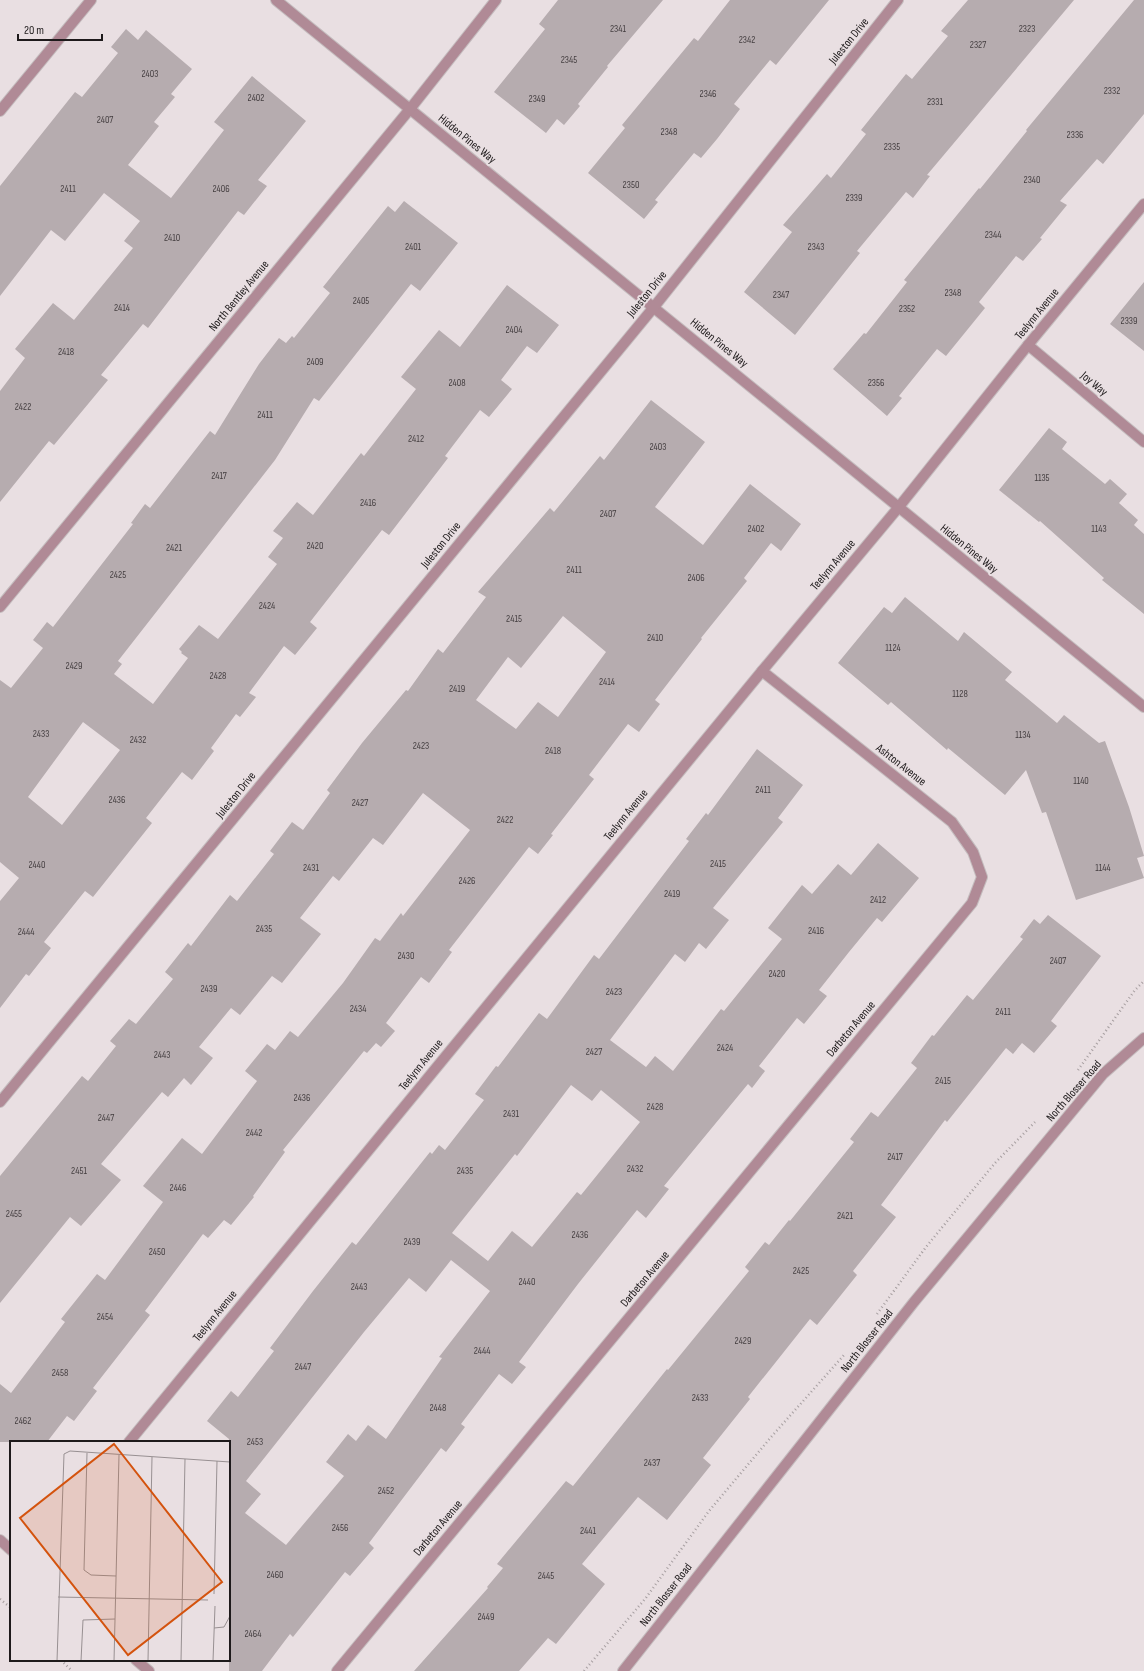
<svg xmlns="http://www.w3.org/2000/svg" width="1144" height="1671" font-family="'Sofia Sans Condensed',sans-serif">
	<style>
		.building { fill: #b6acaf; fill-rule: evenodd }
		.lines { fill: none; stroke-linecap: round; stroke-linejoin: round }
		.minor-casing { stroke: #c4bcbe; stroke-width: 12 }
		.path { stroke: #a69ea0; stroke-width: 2.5; stroke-dasharray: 1 3; stroke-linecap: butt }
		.minor { stroke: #b08a96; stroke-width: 10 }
		.labels { text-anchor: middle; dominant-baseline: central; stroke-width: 4; stroke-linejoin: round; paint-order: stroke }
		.number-label { font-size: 10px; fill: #443e40 }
		.street-label { font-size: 12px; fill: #1e1a1b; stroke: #e9dfe2 }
		.inset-road { fill: none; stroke: #989092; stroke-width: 1 }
		.view { fill: #d4530e; fill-opacity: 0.15; stroke: #d4530e; stroke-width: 2 }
		.inset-edge { fill: none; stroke: #1e1a1b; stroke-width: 2 }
	</style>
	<rect width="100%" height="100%" fill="#e9dfe2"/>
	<!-- building -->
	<g class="building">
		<path d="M558,0H663L607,66L608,67L578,104L580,106L564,125L557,119L546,133L494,92L545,29L539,24Z"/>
		<path d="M730,0H829L776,65L770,60L734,104L740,109L717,139L701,158L694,153L655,200L658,202L644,219L588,173L625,128L622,125L694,38L698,41Z"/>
		<path d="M968,0H1074L927,175L930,176L913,198L906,192L857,251L860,253L795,335L744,292L792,232L783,225L827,174L831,178L866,134L861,130L906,74L912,79L948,36L941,31Z"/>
		<path d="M1134,0H1144V114L1103,164L1097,159L1060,201L1067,205L1040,238L1042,239L1023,261L1016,256L979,302L985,308L946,356L937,349L899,396L902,398L887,416L833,369L864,333L866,334L907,282L904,280L979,188L980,189L1027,131L1026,130Z"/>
		<path d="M126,29L138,40L146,30L192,69L171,94L175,97L154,122L159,126L128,165L171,198L224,130L214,122L252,76L306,121L258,180L267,186L244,215L238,211L148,328L143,324L101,375L108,380L54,445L49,441L0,502V391L25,358L15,349L53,303L74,320L133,248L124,241L140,221L104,193L65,241L51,230L0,296V186L75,92L82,97L118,53L111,47Z"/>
		<path d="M404,201L458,243L420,291L411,284L319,401L314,398L275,460L118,661L122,664L114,674L153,704L188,658L181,653L182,652L179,649L199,625L218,639L277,564L268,557L283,538L273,531L297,502L313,515L361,453L364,456L416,389L401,377L439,330L460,347L507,285L559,325L537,353L527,346L501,380L512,389L489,417L480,410L445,456L448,458L389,535L382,530L310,622L317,628L295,655L284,646L249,693L256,697L240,717L236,714L211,748L214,751L192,780L182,772L146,818L152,823L93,897L85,891L44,942L51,948L29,976L26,974L0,1008V901L19,878L0,862V680L11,688L43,648L33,640L47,622L53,627L133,524L131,523L145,504L150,508L210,431L215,435L259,364L279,338L286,343L292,336L294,338L330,293L323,287L388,206L395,212ZM83,722L120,750L62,825L28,797Z"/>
		<path d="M1144,282V351L1110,324Z"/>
		<path d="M651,400L705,442L655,507L703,545L750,484L801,524L781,551L771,543L744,578L747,581L701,638L702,639L655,700L660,704L639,732L628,724L589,775L594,779L551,834L553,835L538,854L529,847L449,950L452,952L429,983L421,977L386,1023L395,1031L381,1047L376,1043L367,1053L364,1051L283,1150L285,1152L253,1196L254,1197L231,1225L224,1220L208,1238L203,1234L145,1311L150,1315L93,1388L97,1391L74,1421L67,1416L47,1442H0V1384L11,1393L65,1322L61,1319L97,1274L105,1280L163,1202L143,1186L182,1138L202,1154L257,1081L245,1071L267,1044L275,1050L290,1031L298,1037L343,983L375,938L380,941L401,913L403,916L470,830L423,793L383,845L373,838L339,881L333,876L300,918L321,934L282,983L272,976L240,1015L231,1008L199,1047L213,1058L191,1085L184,1078L168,1097L162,1092L101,1164L121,1180L81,1226L70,1217L0,1303V1176L82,1076L88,1081L116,1046L110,1041L129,1019L136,1024L173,979L165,972L188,943L191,946L230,895L237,901L274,854L270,851L292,822L303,830L330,793L327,790L362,743L406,690L408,691L438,649L443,653L486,597L478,592L550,508L554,512L600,456L604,460ZM563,616L606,652L558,717L538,702L516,729L476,700L508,657L521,668Z"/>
		<path d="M1049,428L1067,442L1062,449L1105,484L1110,479L1127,494L1119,503L1138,520L1134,525L1144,534V614L1102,580L1104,578L1040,521L1039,522L999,490Z"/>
		<path d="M905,597L958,641L964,632L1012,672L1005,680L1057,723L1064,715L1099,743L1105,741L1129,807L1144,856L1137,858L1144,878L1076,900L1046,812L1042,813L1026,770L1005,795L948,748L947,750L891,702L888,705L838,663L884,607L892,613Z"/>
		<path d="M757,749L803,785L778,818L783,822L713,908L729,920L706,949L699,943L685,962L675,954L610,1040L646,1067L655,1056L673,1071L721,1009L724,1011L782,939L768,928L802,885L812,894L838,864L851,875L878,843L919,878L882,922L877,918L849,952L819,990L827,996L804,1024L797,1018L759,1066L765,1071L752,1088L748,1084L664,1186L669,1189L646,1218L637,1210L578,1284L519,1362L526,1367L512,1384L499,1374L461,1424L465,1427L446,1452L441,1448L369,1543L374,1548L350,1576L345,1572L293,1637L290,1634L262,1671H229V1439L207,1421L231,1391L238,1397L274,1351L270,1348L313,1291L352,1242L356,1245L430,1152L432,1154L439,1145L445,1150L484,1100L475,1094L496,1066L498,1067L539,1013L547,1019L594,955L599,959L689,841L686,839L706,813L708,815ZM571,1085L592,1101L601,1090L640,1122L581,1195L577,1192L532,1247L512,1231L488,1261L452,1233L515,1154L517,1156ZM451,1260L490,1291L439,1357L442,1358L386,1439L368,1425L356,1441L348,1434L326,1462L344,1476L286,1545L245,1513L261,1494L246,1481L364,1332L409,1278L426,1292Z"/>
		<path d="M1048,915L1101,956L1051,1021L1057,1026L1034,1053L1022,1043L1013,1054L1006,1048L947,1122L945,1120L881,1205L896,1217L853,1271L857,1275L817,1325L810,1319L748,1397L750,1399L703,1458L711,1465L667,1520L638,1497L582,1564L605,1584L556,1644L548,1638L519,1671H414L488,1588L487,1587L503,1568L497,1564L566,1481L573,1486L667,1369L668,1370L749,1271L745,1267L765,1242L769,1245L789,1220L790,1221L854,1142L850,1139L871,1112L878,1117L917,1068L911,1063L932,1035L934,1036L967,995L973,1000L1023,939L1020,937L1034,919L1040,924Z"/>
	</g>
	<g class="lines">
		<defs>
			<g id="minor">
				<path d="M276,0L1144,707"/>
				<path d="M0,111L91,0"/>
				<path d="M1028,345L1144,442"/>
				<path d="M0,607L410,109L496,0"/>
				<path d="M0,1102L654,307L898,0"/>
				<path d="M129,1442L762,671L898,508L1028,345L1144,204"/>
				<path d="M0,1540L11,1550"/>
				<path d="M136,1660L149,1671"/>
				<path d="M337,1671L972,903L982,877L973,852L952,822L762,671"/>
				<path d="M623,1671L914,1302L1103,1074L1144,1038"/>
			</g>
		</defs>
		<!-- minor casing -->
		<use href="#minor" class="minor-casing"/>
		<!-- path -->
		<g class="path">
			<path d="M1078,1070L1135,990L1144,981"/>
			<path d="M877,1314L926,1247L995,1163L1037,1120"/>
			<path d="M0,1599L11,1608"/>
			<path d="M61,1660L72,1671"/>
			<path d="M584,1671L645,1599L709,1511L772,1436L844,1355"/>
		</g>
		<!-- minor -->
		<use href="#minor" class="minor"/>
	</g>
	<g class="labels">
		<!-- number labels -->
		<g class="number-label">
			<text x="618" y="29">2341</text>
			<text x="1027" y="29">2323</text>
			<text x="747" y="40">2342</text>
			<text x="978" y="45">2327</text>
			<text x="569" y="60">2345</text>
			<text x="150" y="74">2403</text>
			<text x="1112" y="91">2332</text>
			<text x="708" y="94">2346</text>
			<text x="256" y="98">2402</text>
			<text x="537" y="99">2349</text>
			<text x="935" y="102">2331</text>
			<text x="105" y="120">2407</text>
			<text x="669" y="132">2348</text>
			<text x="1075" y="135">2336</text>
			<text x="892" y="147">2335</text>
			<text x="1032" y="180">2340</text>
			<text x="631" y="185">2350</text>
			<text x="68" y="189">2411</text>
			<text x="221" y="189">2406</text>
			<text x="854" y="198">2339</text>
			<text x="993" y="235">2344</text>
			<text x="172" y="238">2410</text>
			<text x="413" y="247">2401</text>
			<text x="816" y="247">2343</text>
			<text x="953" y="293">2348</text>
			<text x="781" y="295">2347</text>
			<text x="361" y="301">2405</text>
			<text x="122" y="308">2414</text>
			<text x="907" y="309">2352</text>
			<text x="1129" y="321">2339</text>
			<text x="514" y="330">2404</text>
			<text x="66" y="352">2418</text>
			<text x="315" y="362">2409</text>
			<text x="457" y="383">2408</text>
			<text x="876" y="383">2356</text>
			<text x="23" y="407">2422</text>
			<text x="265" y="415">2411</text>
			<text x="416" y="439">2412</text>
			<text x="658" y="447">2403</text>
			<text x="219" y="476">2417</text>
			<text x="1042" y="478">1135</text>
			<text x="368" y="503">2416</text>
			<text x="608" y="514">2407</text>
			<text x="756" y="529">2402</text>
			<text x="1099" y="529">1143</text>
			<text x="315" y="546">2420</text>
			<text x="174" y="548">2421</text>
			<text x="574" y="570">2411</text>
			<text x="118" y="575">2425</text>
			<text x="696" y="578">2406</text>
			<text x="267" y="606">2424</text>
			<text x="514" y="619">2415</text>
			<text x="655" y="638">2410</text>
			<text x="893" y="648">1124</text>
			<text x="74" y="666">2429</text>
			<text x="218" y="676">2428</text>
			<text x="607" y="682">2414</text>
			<text x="457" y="689">2419</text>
			<text x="960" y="694">1128</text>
			<text x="41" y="734">2433</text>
			<text x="1023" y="735">1134</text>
			<text x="138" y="740">2432</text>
			<text x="421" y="746">2423</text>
			<text x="553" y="751">2418</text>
			<text x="1081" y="781">1140</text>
			<text x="763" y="790">2411</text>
			<text x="117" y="800">2436</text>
			<text x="360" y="803">2427</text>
			<text x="505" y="820">2422</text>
			<text x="718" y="864">2415</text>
			<text x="37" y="865">2440</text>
			<text x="311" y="868">2431</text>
			<text x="1103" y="868">1144</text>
			<text x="467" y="881">2426</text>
			<text x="672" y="894">2419</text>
			<text x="878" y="900">2412</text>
			<text x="264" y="929">2435</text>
			<text x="816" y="931">2416</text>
			<text x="26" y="932">2444</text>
			<text x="406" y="956">2430</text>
			<text x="1058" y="961">2407</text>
			<text x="777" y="974">2420</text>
			<text x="209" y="989">2439</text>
			<text x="614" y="992">2423</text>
			<text x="358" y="1009">2434</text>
			<text x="1003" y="1012">2411</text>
			<text x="725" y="1048">2424</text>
			<text x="594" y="1052">2427</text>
			<text x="162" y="1055">2443</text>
			<text x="943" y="1081">2415</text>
			<text x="302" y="1098">2436</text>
			<text x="655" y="1107">2428</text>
			<text x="511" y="1114">2431</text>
			<text x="106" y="1118">2447</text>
			<text x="254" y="1133">2442</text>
			<text x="895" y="1157">2417</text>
			<text x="635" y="1169">2432</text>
			<text x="79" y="1171">2451</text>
			<text x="465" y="1171">2435</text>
			<text x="178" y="1188">2446</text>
			<text x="14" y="1214">2455</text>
			<text x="845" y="1216">2421</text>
			<text x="580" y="1235">2436</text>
			<text x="412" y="1242">2439</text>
			<text x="157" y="1252">2450</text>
			<text x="801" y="1271">2425</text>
			<text x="527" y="1282">2440</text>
			<text x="359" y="1287">2443</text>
			<text x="105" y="1317">2454</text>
			<text x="743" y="1341">2429</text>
			<text x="482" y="1351">2444</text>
			<text x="303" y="1367">2447</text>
			<text x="60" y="1373">2458</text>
			<text x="700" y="1398">2433</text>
			<text x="438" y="1408">2448</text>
			<text x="23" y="1421">2462</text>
			<text x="255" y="1442">2453</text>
			<text x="652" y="1463">2437</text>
			<text x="386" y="1491">2452</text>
			<text x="340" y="1528">2456</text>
			<text x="588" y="1531">2441</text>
			<text x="275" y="1575">2460</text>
			<text x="546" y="1576">2445</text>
			<text x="486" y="1617">2449</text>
			<text x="253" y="1634">2464</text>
		</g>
		<!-- street labels -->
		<g class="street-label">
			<text transform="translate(849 41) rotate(-51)">Juleston Drive</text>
			<text transform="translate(467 139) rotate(39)">Hidden Pines Way</text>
			<text transform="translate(647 294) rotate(-51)">Juleston Drive</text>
			<text transform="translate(239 296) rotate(-51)">North Bentley Avenue</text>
			<text transform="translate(1037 314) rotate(-51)">Teelynn Avenue</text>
			<text transform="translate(719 343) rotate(39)">Hidden Pines Way</text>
			<text transform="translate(1094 384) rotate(40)">Joy Way</text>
			<text transform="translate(441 545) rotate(-51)">Juleston Drive</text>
			<text transform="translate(969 549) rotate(39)">Hidden Pines Way</text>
			<text transform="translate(833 565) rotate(-50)">Teelynn Avenue</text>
			<text transform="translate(901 765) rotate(38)">Ashton Avenue</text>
			<text transform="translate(236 795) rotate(-51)">Juleston Drive</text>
			<text transform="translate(626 815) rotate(-51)">Teelynn Avenue</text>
			<text transform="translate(851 1029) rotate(-50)">Darbeton Avenue</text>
			<text transform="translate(421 1065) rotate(-51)">Teelynn Avenue</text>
			<text transform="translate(1074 1091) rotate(-49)">North Blosser Road</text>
			<text transform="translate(645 1279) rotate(-50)">Darbeton Avenue</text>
			<text transform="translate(215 1316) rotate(-51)">Teelynn Avenue</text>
			<text transform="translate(867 1341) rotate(-52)">North Blosser Road</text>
			<text transform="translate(438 1528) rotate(-50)">Darbeton Avenue</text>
			<text transform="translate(666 1595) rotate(-52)">North Blosser Road</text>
		</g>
	</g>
	<!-- overview -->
	<g transform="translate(10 1441)">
		<rect width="220" height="220" fill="#e9dfe2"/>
		<path class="inset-road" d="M77,12L74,129L81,134L106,135M204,153L207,20M48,156L198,159M204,187L214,186L220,175M47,220L54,13L60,10L220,21M71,220L73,179L105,178M104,220L109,14M138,220L142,16M171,220L175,18M203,220L205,165"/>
		<path class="view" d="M104,3L212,141L118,214L10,77Z"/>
		<rect width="220" height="220" class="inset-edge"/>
	</g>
	<!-- scale -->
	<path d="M18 34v6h84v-6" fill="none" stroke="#1e1a1b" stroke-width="2"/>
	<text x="24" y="34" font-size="12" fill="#1e1a1b" stroke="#e9dfe2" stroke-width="3" paint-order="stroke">20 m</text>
</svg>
